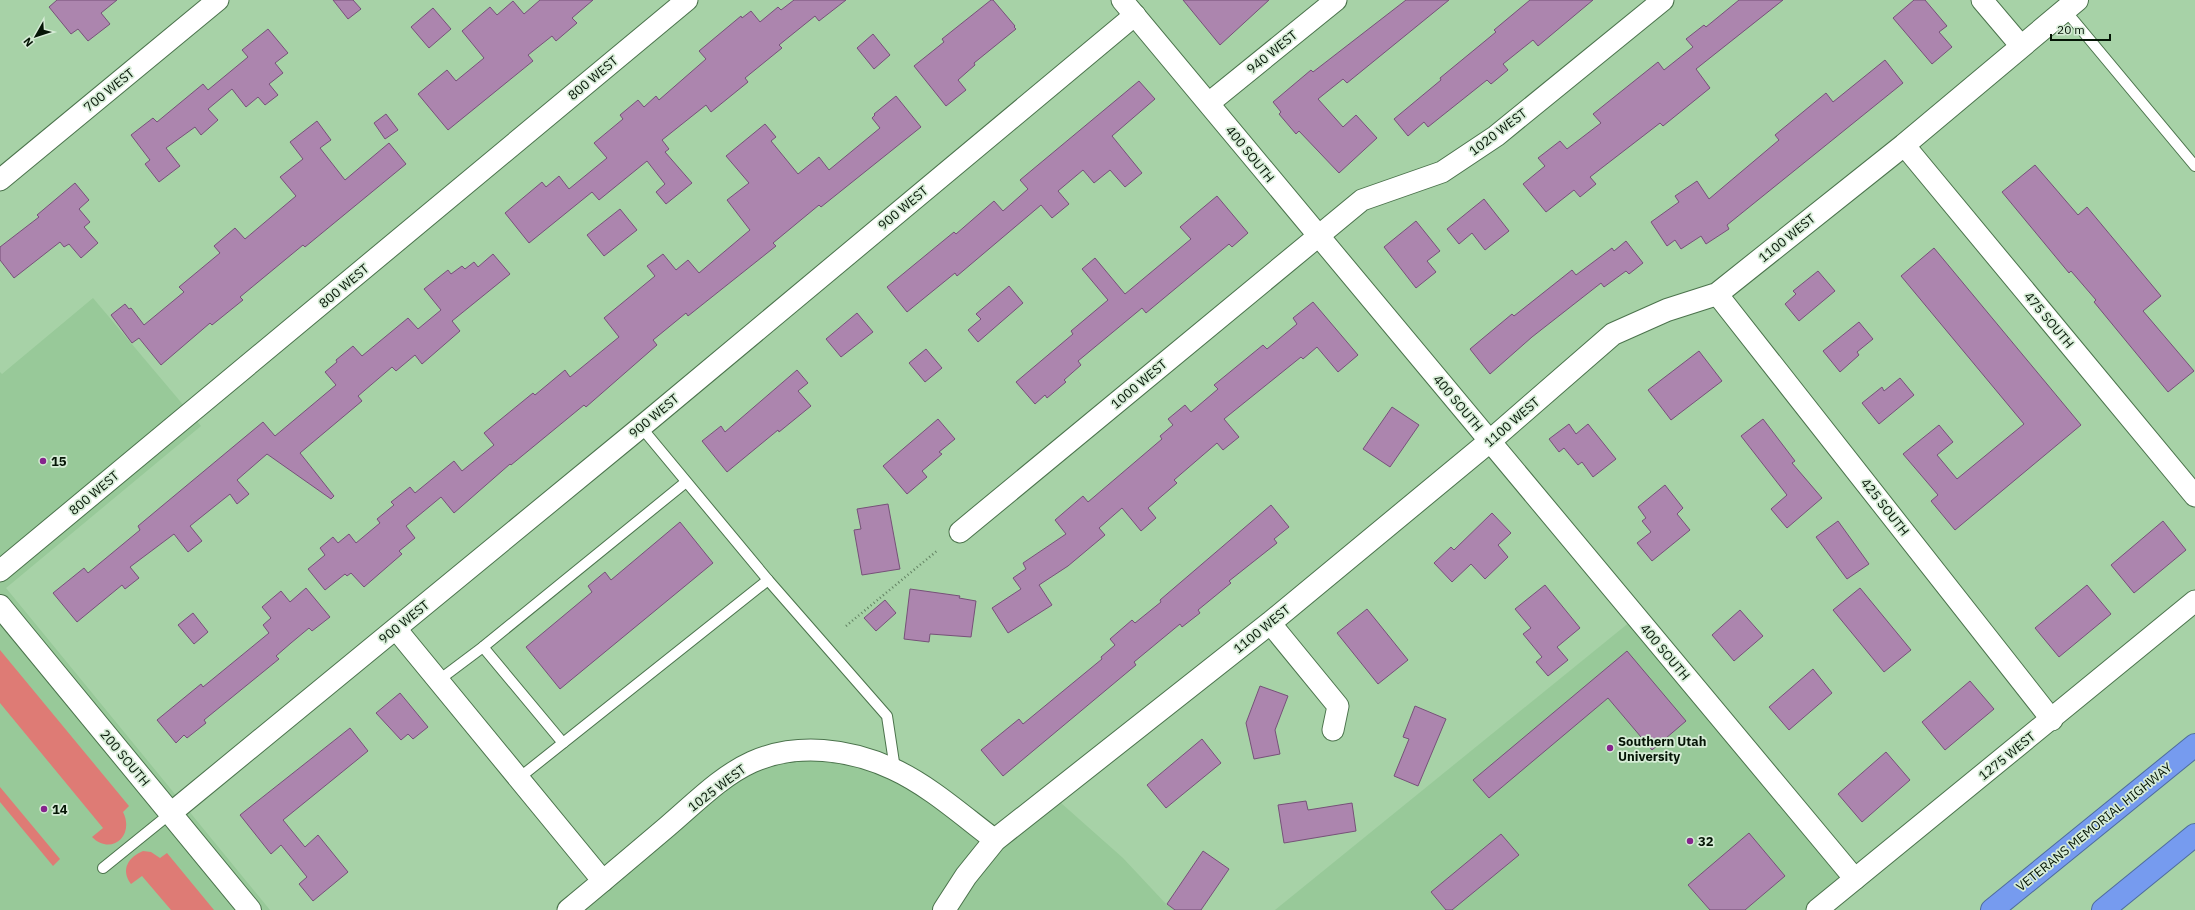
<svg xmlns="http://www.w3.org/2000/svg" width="2195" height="910" font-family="'IBM Plex Sans',sans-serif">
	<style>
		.built { fill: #98c999 }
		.green { fill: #de7b75 }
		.building { fill: #ac85ae; stroke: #765178 }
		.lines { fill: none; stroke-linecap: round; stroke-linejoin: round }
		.lane-casing { stroke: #4b734c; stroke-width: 12 }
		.street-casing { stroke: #4b734c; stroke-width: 23 }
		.secondary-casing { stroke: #4b734c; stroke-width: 24 }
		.highway-casing { stroke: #4e6c9d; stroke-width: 24 }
		.path { stroke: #607f60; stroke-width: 2.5; stroke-dasharray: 1 3; stroke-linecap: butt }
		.lane { stroke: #fff; stroke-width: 10 }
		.street { stroke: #fff; stroke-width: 21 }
		.secondary { stroke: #fff; stroke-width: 22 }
		.highway { stroke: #769bef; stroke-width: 22 }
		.poi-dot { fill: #86248d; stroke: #d6ecd6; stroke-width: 1.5 }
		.labels { text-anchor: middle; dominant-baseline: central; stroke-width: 3.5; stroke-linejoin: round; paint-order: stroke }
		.street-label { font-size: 13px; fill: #051506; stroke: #d6ecd6 }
		.poi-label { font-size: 13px; font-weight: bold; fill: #051506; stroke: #d6ecd6; text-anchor: start }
	</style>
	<rect width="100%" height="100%" fill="#a7d2a7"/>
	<!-- built -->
	<g class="built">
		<path d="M93,298L201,426L6,588L270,910H0V372L2,374Z"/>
		<path d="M1636,617L1855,879L1817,910H1275Z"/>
		<path d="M867,758L995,840L1052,795L1123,858L1167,905L1175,910H568L752,762Z"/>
	</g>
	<!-- green -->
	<g class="green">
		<path d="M0,650L129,806L123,812C135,836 111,856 92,837L103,828L0,703Z"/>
		<path d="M0,787L60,859L53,866L0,802Z"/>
		<path d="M143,851L151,852L160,858L167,853L214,910H171L142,876L131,884C120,869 129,857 143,851Z"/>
	</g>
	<!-- building -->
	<g class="building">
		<path d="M57,0H117L101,13L110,24L88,41L78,29L71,34L49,7Z"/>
		<path d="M333,0H353L361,9L348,19Z"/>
		<path d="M540,0H593L572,18L577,23L556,41L552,36L528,55L533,61L448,130L418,94L447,70L456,81L484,58L462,31L490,7L497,15L513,1L524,14Z"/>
		<path d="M794,0H846L819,21L815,16L779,45L782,48L745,78L748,82L711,112L706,105L662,140L669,149L665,152L692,183L666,204L656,192L665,184L647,161L599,200L592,192L529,243L505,213L542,182L546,187L559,176L569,189L607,158L594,143L623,119L620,115L638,100L644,107L656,96L659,100L706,59L699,51L741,16L742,18L751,11L760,22L778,7L781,10Z"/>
		<path d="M991,0H993L1015,26L1014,27L1016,29L974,63L975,65L958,80L966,90L946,106L914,66L944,42L942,39Z"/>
		<path d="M1183,0H1269L1220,45Z"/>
		<path d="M1406,0H1449L1347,83L1343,79L1318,99L1343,127L1356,115L1377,138L1339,173L1299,131L1296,134L1279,114L1281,112L1273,102L1311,70L1313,72Z"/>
		<path d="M1530,0H1593L1538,46L1533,40L1503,64L1508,70L1491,84L1487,80L1428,127L1424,122L1408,136L1394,119L1441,80L1440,78L1496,32L1494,30Z"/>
		<path d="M1739,0H1783L1696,69L1710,88L1663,126L1660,123L1590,177L1596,184L1580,197L1574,190L1546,212L1523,184L1545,166L1538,158L1560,141L1567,149L1601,123L1593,114L1658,62L1664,70L1693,47L1686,39L1704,25L1706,27Z"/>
		<path d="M1914,0H1925L1947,26L1939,32L1952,47L1932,64L1893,18Z"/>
		<path d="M433,8L451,29L429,48L411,27Z"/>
		<path d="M268,29L288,53L275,63L283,73L269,84L278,95L265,105L258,97L246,107L232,89L208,109L218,120L201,135L195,127L166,148L180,166L159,182L145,164L150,160L131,135L153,118L157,122L203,84L208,90L248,57L242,50Z"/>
		<path d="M873,34L890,55L874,69L857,48Z"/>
		<path d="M1885,60L1903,83L1727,225L1729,229L1706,244L1701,236L1681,249L1675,240L1667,246L1651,222L1679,202L1675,196L1697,181L1709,199L1779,140L1775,135L1826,93L1833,102Z"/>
		<path d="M1139,81L1155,99L1112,136L1142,173L1125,187L1110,170L1094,183L1083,170L1058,191L1069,204L1052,218L1041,205L957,276L955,273L907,312L887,287L954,232L956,234L994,201L1003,211L1028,189L1020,180Z"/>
		<path d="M896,96L921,127L821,207L819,205L773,243L776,246L688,316L686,313L653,340L657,345L586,407L584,405L511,465L510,464L454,513L441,497L406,526L415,538L399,551L402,554L364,587L351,573L347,576L345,574L325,590L308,569L325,555L320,548L333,537L338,543L349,534L356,543L380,523L377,519L394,505L391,502L410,487L415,493L454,461L462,471L494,445L484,433L533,393L535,395L565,370L570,377L619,337L604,318L655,276L647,266L663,254L676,270L688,260L699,273L750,230L727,200L749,183L726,156L765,124L776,137L771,141L798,174L819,157L829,170L880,128L872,118L875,115L874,114Z"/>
		<path d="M386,114L398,130L385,139L374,123Z"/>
		<path d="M317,121L331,140L320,148L345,180L389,143L406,164L305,247L303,245L240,297L243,300L212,325L210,323L161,365L139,338L132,343L111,315L125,304L129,309L131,308L144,325L184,292L179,287L220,253L214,246L235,228L245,239L296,196L280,177L303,159L290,142Z"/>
		<path d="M2035,165L2078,215L2087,207L2161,296L2143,311L2194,371L2168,392L2094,302L2096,300L2071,271L2069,273L2002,192Z"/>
		<path d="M75,183L89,200L79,209L90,222L84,227L98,243L81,258L69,244L64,247L60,242L14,278L0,260V247L39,217L37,215Z"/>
		<path d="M1217,196L1248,233L1232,247L1229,244L1146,313L1142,308L1078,361L1081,365L1064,380L1066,382L1047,398L1045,395L1035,404L1016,382L1073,334L1071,331L1108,300L1082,269L1095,258L1125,294L1191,239L1180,227Z"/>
		<path d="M1484,199L1509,231L1485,250L1472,233L1459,244L1447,229Z"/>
		<path d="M620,209L637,230L604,256L587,235Z"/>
		<path d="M1416,221L1440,251L1427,261L1436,272L1416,288L1384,247Z"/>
		<path d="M1626,241L1643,263L1629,274L1626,271L1604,287L1601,283L1532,337L1490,374L1470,349L1512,314L1514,316L1572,270L1576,275L1612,248L1614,251Z"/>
		<path d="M1934,248L2081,425L1955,530L1931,501L1938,495L1903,454L1939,425L1953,442L1937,455L1957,479L2024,424L1901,276Z"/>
		<path d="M493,254L510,274L452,321L460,331L422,364L415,355L396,371L392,367L358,396L362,401L300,453L334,496L331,499L267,454L237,480L249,494L237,504L230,494L190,526L202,541L188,552L174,534L130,567L139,578L125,589L122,585L77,622L53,593L84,568L88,573L140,530L138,526L263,422L275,436L336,385L325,372L337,362L336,360L353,346L362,356L408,318L418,329L441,310L424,289L448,270L451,274L462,266L465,269L474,262L478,267Z"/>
		<path d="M1818,271L1835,291L1799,321L1785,304L1796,294L1793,291Z"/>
		<path d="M1009,286L1023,303L978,342L968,330L981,319L976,314Z"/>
		<path d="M1313,302L1358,355L1338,372L1317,347L1303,359L1301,357L1224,419L1239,437L1223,450L1217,443L1174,480L1177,483L1148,508L1156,518L1141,531L1122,508L1099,528L1105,535L1068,566L1039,585L1052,605L1008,633L992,608L1021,589L1013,578L1026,569L1023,563L1066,534L1055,520L1083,496L1088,502L1162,439L1160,436L1173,425L1168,419L1185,405L1191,412L1218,389L1214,385L1263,345L1267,349L1297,324L1293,318Z"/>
		<path d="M857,313L873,332L841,357L826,339Z"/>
		<path d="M1859,322L1873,339L1857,352L1859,355L1840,372L1823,351Z"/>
		<path d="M926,349L942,368L925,382L909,363Z"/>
		<path d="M1699,351L1722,381L1671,420L1648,390Z"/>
		<path d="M797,370L808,383L798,391L811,406L779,432L778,430L727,472L702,441L721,426L725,432Z"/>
		<path d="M1900,378L1914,395L1879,424L1862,403L1882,387L1884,391Z"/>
		<path d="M1392,407L1419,425L1390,467L1363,449Z"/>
		<path d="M938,419L955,439L939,452L942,454L922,471L927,477L907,494L883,466Z"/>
		<path d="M1763,419L1795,461L1792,463L1822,498L1787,528L1771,509L1787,495L1741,436Z"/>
		<path d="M1569,424L1576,434L1588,424L1616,459L1593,477L1582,462L1578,465L1564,448L1559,452L1549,439Z"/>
		<path d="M1665,485L1683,508L1677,514L1690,530L1652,561L1637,543L1651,532L1642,521L1646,518L1638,507Z"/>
		<path d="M888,504L900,569L862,575L854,530L861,529L857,509Z"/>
		<path d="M1271,505L1289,527L1274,539L1277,543L1229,581L1231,583L1198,610L1200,613L1182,627L1180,624L1134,662L1136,665L1003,776L981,750L1019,719L1023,724L1102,659L1101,657L1115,645L1110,639L1132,620L1135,623L1161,602L1160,600Z"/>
		<path d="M1492,513L1511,533L1498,545L1508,557L1485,579L1471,564L1452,582L1434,563L1451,547L1454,550Z"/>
		<path d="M1838,521L1869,564L1847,579L1816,537Z"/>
		<path d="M2163,521L2186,550L2134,593L2111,565Z"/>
		<path d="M680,522L713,563L560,689L526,647L592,592L588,586L605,572L611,580Z"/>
		<path d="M1545,585L1580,628L1557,647L1568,660L1548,676L1536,662L1542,657L1523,634L1531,628L1515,609Z"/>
		<path d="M2087,585L2111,614L2059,657L2035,628Z"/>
		<path d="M306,588L330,617L312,631L309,628L291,643L276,656L279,659L204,720L206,723L187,738L184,735L176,743L157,720L201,684L203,687L269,633L263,625L271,618L262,607L281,591L290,602Z"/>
		<path d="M1860,588L1911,650L1884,672L1833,610Z"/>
		<path d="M910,589L960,596L959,598L976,601L971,637L930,634L929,642L904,639Z"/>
		<path d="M885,600L896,613L876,631L864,618Z"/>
		<path d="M1367,609L1408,660L1378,684L1337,633Z"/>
		<path d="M1740,610L1763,636L1734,661L1712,635Z"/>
		<path d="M193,613L208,632L194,644L178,625Z"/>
		<path d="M1627,651L1686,721L1652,750L1608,698L1489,798L1473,780Z"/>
		<path d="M1813,669L1832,693L1789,730L1769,707Z"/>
		<path d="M1970,681L1994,709L1945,750L1922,722Z"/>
		<path d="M1260,686L1288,696L1275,730L1280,754L1254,759L1246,723Z"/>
		<path d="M400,693L428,727L413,739L408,734L401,740L376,713Z"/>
		<path d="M1415,706L1446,719L1418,786L1394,776L1409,739L1403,737Z"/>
		<path d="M350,728L368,751L283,820L305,847L318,835L348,872L313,901L299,884L307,877L281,845L271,854L240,815Z"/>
		<path d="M1202,739L1221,763L1166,808L1147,785Z"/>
		<path d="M1886,752L1910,780L1862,822L1838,794Z"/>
		<path d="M1306,801L1308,810L1352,803L1356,831L1284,843L1278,805Z"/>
		<path d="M1749,833L1785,876L1745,910H1710L1688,885Z"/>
		<path d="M1501,834L1519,855L1452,910H1446L1431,892Z"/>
		<path d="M1203,851L1229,869L1201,910H1175L1167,904Z"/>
	</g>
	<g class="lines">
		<defs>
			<g id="lane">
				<path d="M2065,10L2195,166"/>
				<path d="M768,580L887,716L895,769"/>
				<path d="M439,680L483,647"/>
				<path d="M563,743L483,647L686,482"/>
				<path d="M519,778L768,580L641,427"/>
				<path d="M103,868L171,813"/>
			</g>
			<g id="street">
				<path d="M1122,0L1855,879"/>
				<path d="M1982,0L2021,46"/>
				<path d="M1209,103L1336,0"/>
				<path d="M1904,145L2195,496"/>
				<path d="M0,180L218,0"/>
				<path d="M1717,294L2052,720"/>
				<path d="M960,532L1362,200L1442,172L1496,136L1663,0"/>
				<path d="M0,571L687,0"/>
				<path d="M1270,623L1338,706L1333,730"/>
				<path d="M396,629L603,881"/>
				<path d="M171,813L641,427L1135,15"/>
				<path d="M568,910C602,882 635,854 668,826C694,804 721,776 752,762C797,742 850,749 893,769C930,786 963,816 995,840"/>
				<path d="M1817,910L2195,601"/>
			</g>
			<g id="secondary">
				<path d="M0,606L250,910"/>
				<path d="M944,910L966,876L995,840L1270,623L1490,441L1613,334L1667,310L1717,294L1904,145L2077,0"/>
			</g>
			<g id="highway">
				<path d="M1992,910L2195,745"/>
				<path d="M2103,910L2195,835"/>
			</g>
		</defs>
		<!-- lane casing -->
		<use href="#lane" class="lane-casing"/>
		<!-- street casing -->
		<use href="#street" class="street-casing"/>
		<!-- secondary casing -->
		<use href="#secondary" class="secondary-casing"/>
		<!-- highway casing -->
		<use href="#highway" class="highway-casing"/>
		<!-- path -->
		<path class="path" d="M846,626L938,550"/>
		<!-- lane -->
		<use href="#lane" class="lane"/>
		<!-- street -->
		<use href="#street" class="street"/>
		<!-- secondary -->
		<use href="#secondary" class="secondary"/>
		<!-- highway -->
		<use href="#highway" class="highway"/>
	</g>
	<!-- markers -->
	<g class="poi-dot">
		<circle cx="43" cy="461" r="4"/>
		<circle cx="1610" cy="748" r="4"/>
		<circle cx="44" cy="809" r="4"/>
		<circle cx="1690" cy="841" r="4"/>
	</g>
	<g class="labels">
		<!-- street labels -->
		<g class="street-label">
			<text transform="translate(1272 52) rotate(-39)">940 WEST</text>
			<text transform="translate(593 78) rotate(-40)">800 WEST</text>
			<text transform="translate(109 90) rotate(-39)">700 WEST</text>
			<text transform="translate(1498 132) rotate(-37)">1020 WEST</text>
			<text transform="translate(1250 154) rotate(51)">400 SOUTH</text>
			<text transform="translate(903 208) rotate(-40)">900 WEST</text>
			<text transform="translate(1787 238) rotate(-39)">1100 WEST</text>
			<text transform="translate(344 286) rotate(-40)">800 WEST</text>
			<text transform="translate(2049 320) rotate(50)">475 SOUTH</text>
			<text transform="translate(1139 384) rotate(-40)">1000 WEST</text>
			<text transform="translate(1458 403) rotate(50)">400 SOUTH</text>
			<text transform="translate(654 416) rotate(-40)">900 WEST</text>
			<text transform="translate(1512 422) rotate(-41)">1100 WEST</text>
			<text transform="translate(94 493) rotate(-40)">800 WEST</text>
			<text transform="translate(1885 507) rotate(52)">425 SOUTH</text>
			<text transform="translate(404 622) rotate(-39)">900 WEST</text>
			<text transform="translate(1262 629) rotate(-39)">1100 WEST</text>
			<text transform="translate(1665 652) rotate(50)">400 SOUTH</text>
			<text transform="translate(2007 756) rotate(-39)">1275 WEST</text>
			<text transform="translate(125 758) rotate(50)">200 SOUTH</text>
			<text transform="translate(717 788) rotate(-37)">1025 WEST</text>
			<text transform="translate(2094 827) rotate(-39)">VETERANS MEMORIAL HIGHWAY</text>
		</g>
		<!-- poi labels -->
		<g class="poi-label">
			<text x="51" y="461">15</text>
			<text x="1618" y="741">Southern Utah<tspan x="1618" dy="15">University</tspan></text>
			<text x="52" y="809">14</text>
			<text x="1698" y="841">32</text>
		</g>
	</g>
	<!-- north arrow -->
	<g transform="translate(36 36) rotate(231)" stroke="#d6ecd6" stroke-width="3" paint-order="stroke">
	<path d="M0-3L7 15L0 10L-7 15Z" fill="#051506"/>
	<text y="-6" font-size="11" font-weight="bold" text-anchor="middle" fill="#051506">N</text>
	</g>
	<!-- scale -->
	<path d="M2051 34v6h59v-6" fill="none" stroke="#051506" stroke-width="2"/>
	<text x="2057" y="34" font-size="12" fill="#051506" stroke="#d6ecd6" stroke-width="3" paint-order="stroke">20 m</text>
</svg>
